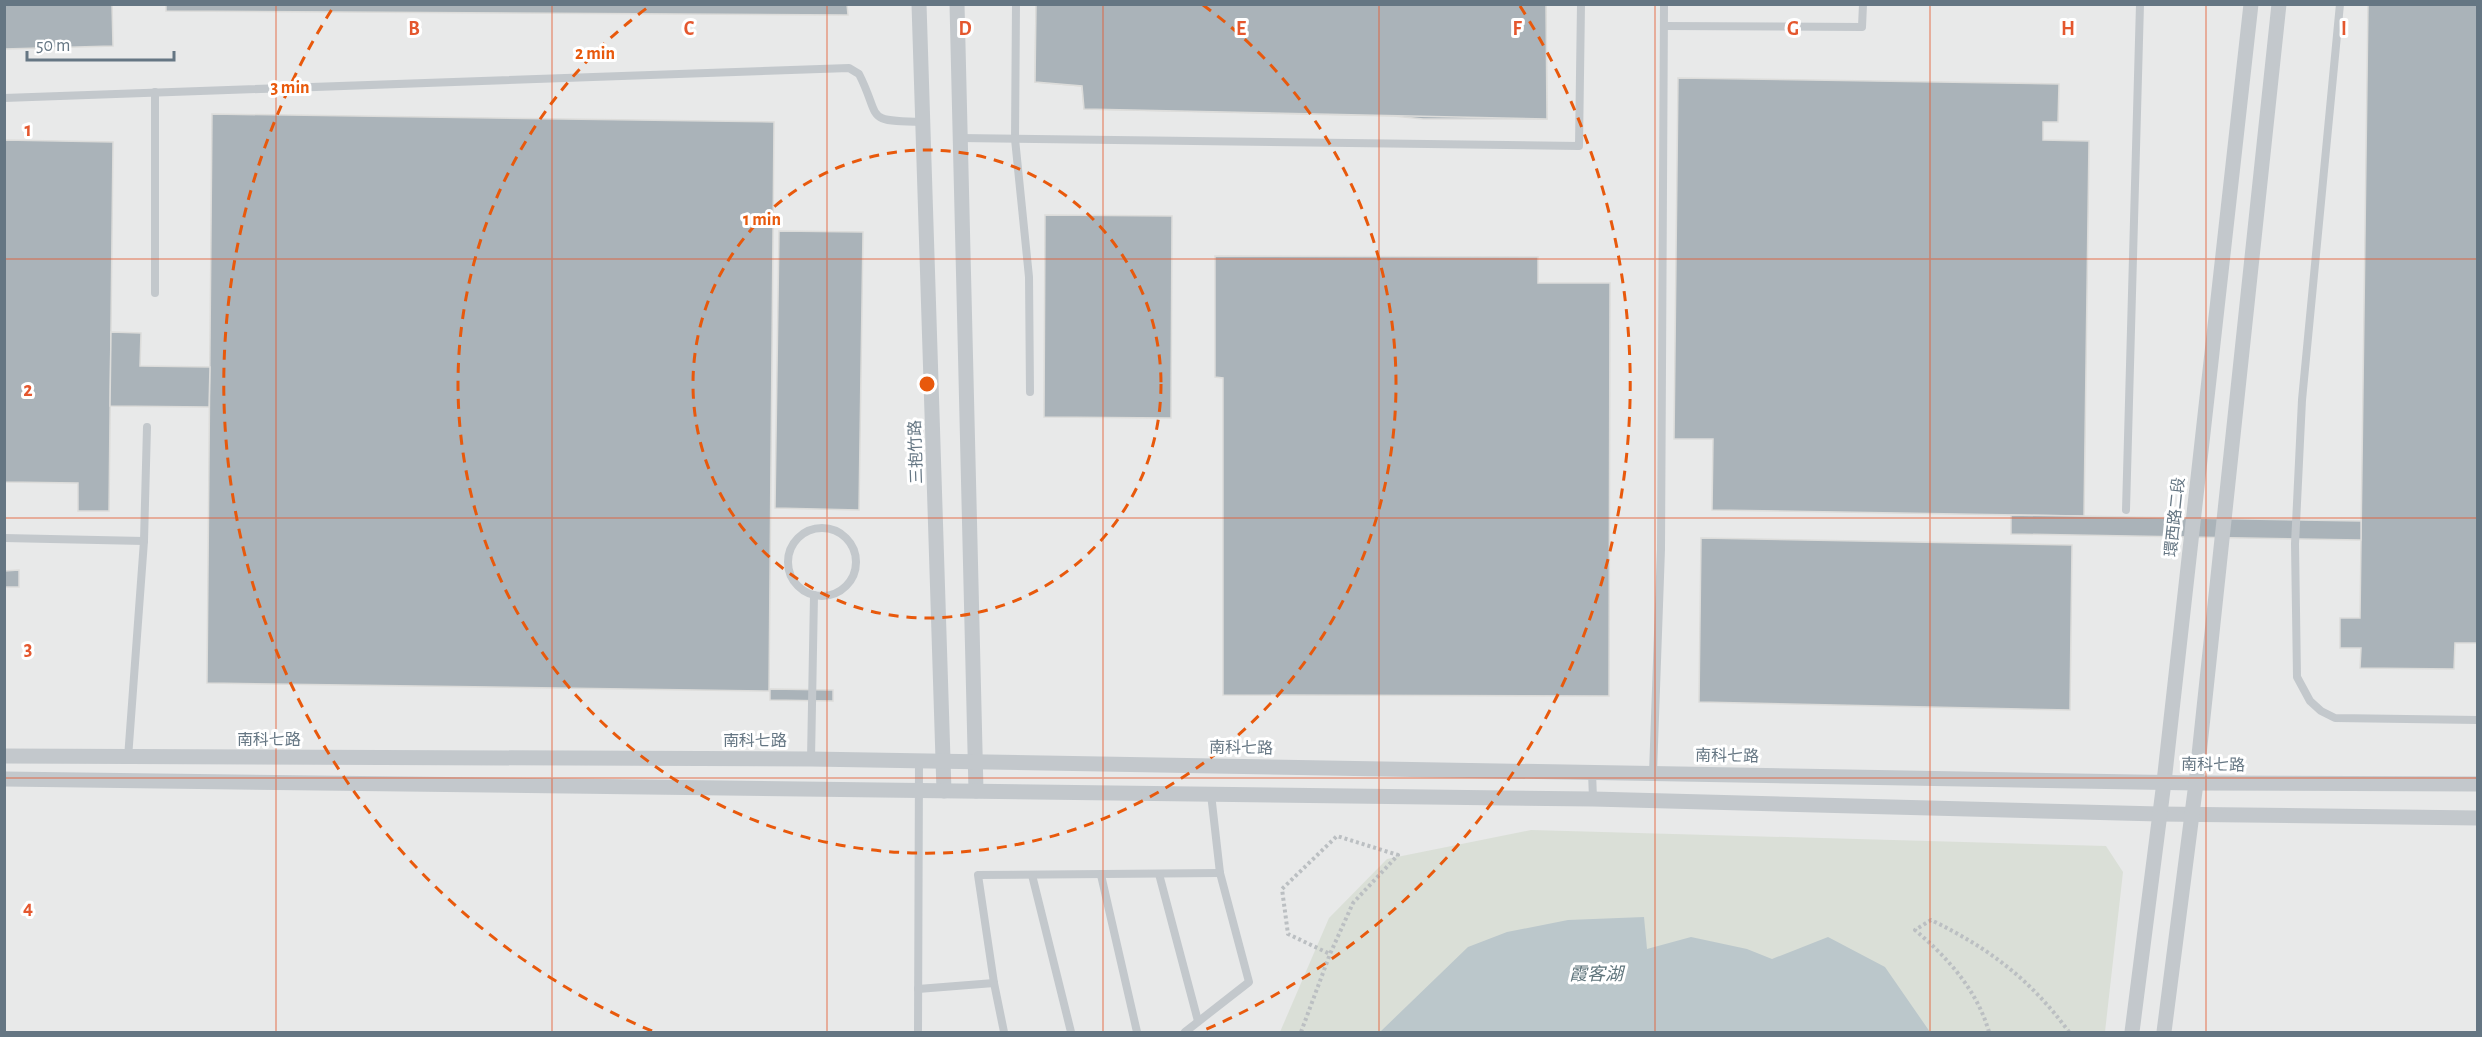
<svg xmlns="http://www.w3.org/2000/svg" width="2482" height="1037" font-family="'Alegreya Sans','Noto Sans TC',sans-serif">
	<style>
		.built { fill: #e8e9e9 }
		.green { fill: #dadfd7 }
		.water { fill: #bbc7cb }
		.building { fill: #aab3b9; stroke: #dcdcda; stroke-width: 1.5 }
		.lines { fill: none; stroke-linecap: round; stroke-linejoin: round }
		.path { stroke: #bbbfc2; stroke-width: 4; stroke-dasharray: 3 3; stroke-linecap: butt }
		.lane { stroke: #c3c8cc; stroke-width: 8 }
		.street { stroke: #c3c8cc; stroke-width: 15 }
		.grid { fill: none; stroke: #e4572e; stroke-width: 1.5; stroke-opacity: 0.55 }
		.ring { fill: none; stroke: #e8590c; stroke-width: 3; stroke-dasharray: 10 8 }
		.labels { text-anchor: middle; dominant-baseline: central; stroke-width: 6; stroke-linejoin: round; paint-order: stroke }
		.street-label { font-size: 16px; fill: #657683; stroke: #fff }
		.water-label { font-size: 18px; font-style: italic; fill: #60757c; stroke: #fff }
		.grid-label { font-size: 20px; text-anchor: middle; font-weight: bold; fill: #e4572e; stroke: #fff; stroke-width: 6; stroke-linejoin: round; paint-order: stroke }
		.centre { fill: #e8590c; stroke: #fff; stroke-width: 3 }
		.ring-label { font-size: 18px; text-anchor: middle; font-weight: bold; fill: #e8590c; stroke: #fff; stroke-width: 6; stroke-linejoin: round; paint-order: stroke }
	</style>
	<rect width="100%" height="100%" fill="#fafaf8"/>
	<!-- built -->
	<rect class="built" x="5" y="5" width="2472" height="1027"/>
	<!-- green -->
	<path class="green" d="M1531,830L2106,846L2123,872L2105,1032H1280L1329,918L1387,859Z"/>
	<!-- water -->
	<path class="water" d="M1644,917L1647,949L1691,937L1747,949L1772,959L1828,937L1885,967L1930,1032H1380L1468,947L1507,932L1568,920Z"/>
	<!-- building -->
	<g class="building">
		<path d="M4,4H112L113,46L4,49Z"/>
		<path d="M166,4H847L848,15L166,11Z"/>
		<path d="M1036,4H1546L1547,119H1423L1394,116L1084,109L1082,86L1035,82Z"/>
		<path d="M1036,4H1546L1547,119L1084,109L1082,86L1035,82Z"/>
		<path d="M2368,4H2478V643H2455L2454,669L2360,668L2361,648H2340V618H2360Z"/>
		<path d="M1678,78L2059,84L2058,122H2043V140L2089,141L2084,516L1712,510L1713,439H1674Z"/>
		<path d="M212,114L774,122L769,691L207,683Z"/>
		<path d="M4,140L113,142L109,511H78V483L4,482Z"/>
		<path d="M1045,215L1172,216L1171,418L1044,417Z"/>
		<path d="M779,231L863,232L859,510L775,508Z"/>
		<path d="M1215,256L1538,257V283H1610L1609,696L1223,695V378L1215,377Z"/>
		<path d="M111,332L141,333L140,366L210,367L209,407L110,406Z"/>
		<path d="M2011,515L2361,521V540L2011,534Z"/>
		<path d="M1701,538L2072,545L2070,710L1699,702Z"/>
		<path d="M19,570V587H4V571Z"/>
		<path d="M770,689L833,690V701L770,700Z"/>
	</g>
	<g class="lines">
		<!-- path -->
		<g class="path">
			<path d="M1301,1032L1330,954L1353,903L1398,855L1337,836L1282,889L1288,934L1330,954"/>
			<path d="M1989,1032C1977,990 1948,958 1915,930L1931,920C1989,948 2031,980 2069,1032"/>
		</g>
		<!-- lane -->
		<g class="lane">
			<path d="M1016,4L1015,139L1029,277L1030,392"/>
			<path d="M2340,4L2302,400L2295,544L2297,677L2310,701L2321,711L2335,718L2478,720"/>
			<path d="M1664,26L1862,27L1863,4"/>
			<path d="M4,98L849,68L859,74C882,119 862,121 923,122"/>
			<path d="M960,138L1579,146L1581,4"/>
			<path d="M155,293V92"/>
			<path d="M2126,510L2140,4"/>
			<circle cx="822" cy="562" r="34"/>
			<path d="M4,538L144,541"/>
			<path d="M128,758L144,541L147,427"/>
			<path d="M811,759L814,595"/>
			<path d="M1592,772L1593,799"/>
			<path d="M1653,773L1661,549L1664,4"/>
			<path d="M1159,874L1198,1021"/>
			<path d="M1032,875L1071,1032"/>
			<path d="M1101,875L1137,1032"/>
			<path d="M918,989L994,983"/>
			<path d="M918,1032L919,762"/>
			<path d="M1004,1032L994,983L978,875L1220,873"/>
			<path d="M1185,1032L1249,982L1220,873L1211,794"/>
		</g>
		<!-- street -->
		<g class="street">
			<path d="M919,4L944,791"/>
			<path d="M957,4L976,791"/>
			<path d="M4,756L811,759L2196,783L2478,784"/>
			<path d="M4,779L1593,799L2159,814L2478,818"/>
			<path d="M2132,1032L2164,782L2251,4"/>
			<path d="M2164,1032L2196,783L2279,4"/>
		</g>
	</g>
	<!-- grid -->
	<path class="grid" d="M276,4V1032M552,4V1032M827,4V1032M1103,4V1032M1379,4V1032M1655,4V1032M1930,4V1032M2206,4V1032M4,259H2478M4,518H2478M4,778H2478"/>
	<!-- distance rings -->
	<g class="ring">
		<circle cx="927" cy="384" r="234"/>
		<path d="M1203 5A469 469 0 1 1 651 5"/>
		<path d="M652 1031A703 703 0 0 1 334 6M1520 6A703 703 0 0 1 1202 1031"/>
	</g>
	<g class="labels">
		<!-- street labels -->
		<g class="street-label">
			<text transform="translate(916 452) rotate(-92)">三抱竹路</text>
			<text transform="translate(2175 517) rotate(-84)">環西路二段</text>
			<text x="269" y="740">南科七路</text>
			<text x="755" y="741">南科七路</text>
			<text transform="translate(1241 748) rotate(1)">南科七路</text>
			<text transform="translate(1727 756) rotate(1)">南科七路</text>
			<text transform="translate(2213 765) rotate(1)">南科七路</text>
		</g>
		<!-- water labels -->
		<g class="water-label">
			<text x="1596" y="975">霞客湖</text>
		</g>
	</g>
	<g class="grid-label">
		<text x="414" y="35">B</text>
		<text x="689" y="35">C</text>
		<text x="965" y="35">D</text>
		<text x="1241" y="35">E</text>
		<text x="1517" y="35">F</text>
		<text x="1793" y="35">G</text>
		<text x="2068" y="35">H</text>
		<text x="2344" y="35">I</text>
		<text x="28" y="136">1</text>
		<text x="28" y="396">2</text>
		<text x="28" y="655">3</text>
		<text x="28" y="914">4</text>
	</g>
	<circle cx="927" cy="384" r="9" class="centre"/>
	<g class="ring-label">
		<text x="595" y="59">2 min</text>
		<text x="290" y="93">3 min</text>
		<text x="762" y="225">1 min</text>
	</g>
	<!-- border -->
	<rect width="2482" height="1037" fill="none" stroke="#657683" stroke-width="12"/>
	<!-- scale -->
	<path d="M27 51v9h147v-9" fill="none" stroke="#657683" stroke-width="3"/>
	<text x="36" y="51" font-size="18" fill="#657683" stroke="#ffffff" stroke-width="4.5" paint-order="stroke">50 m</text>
</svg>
